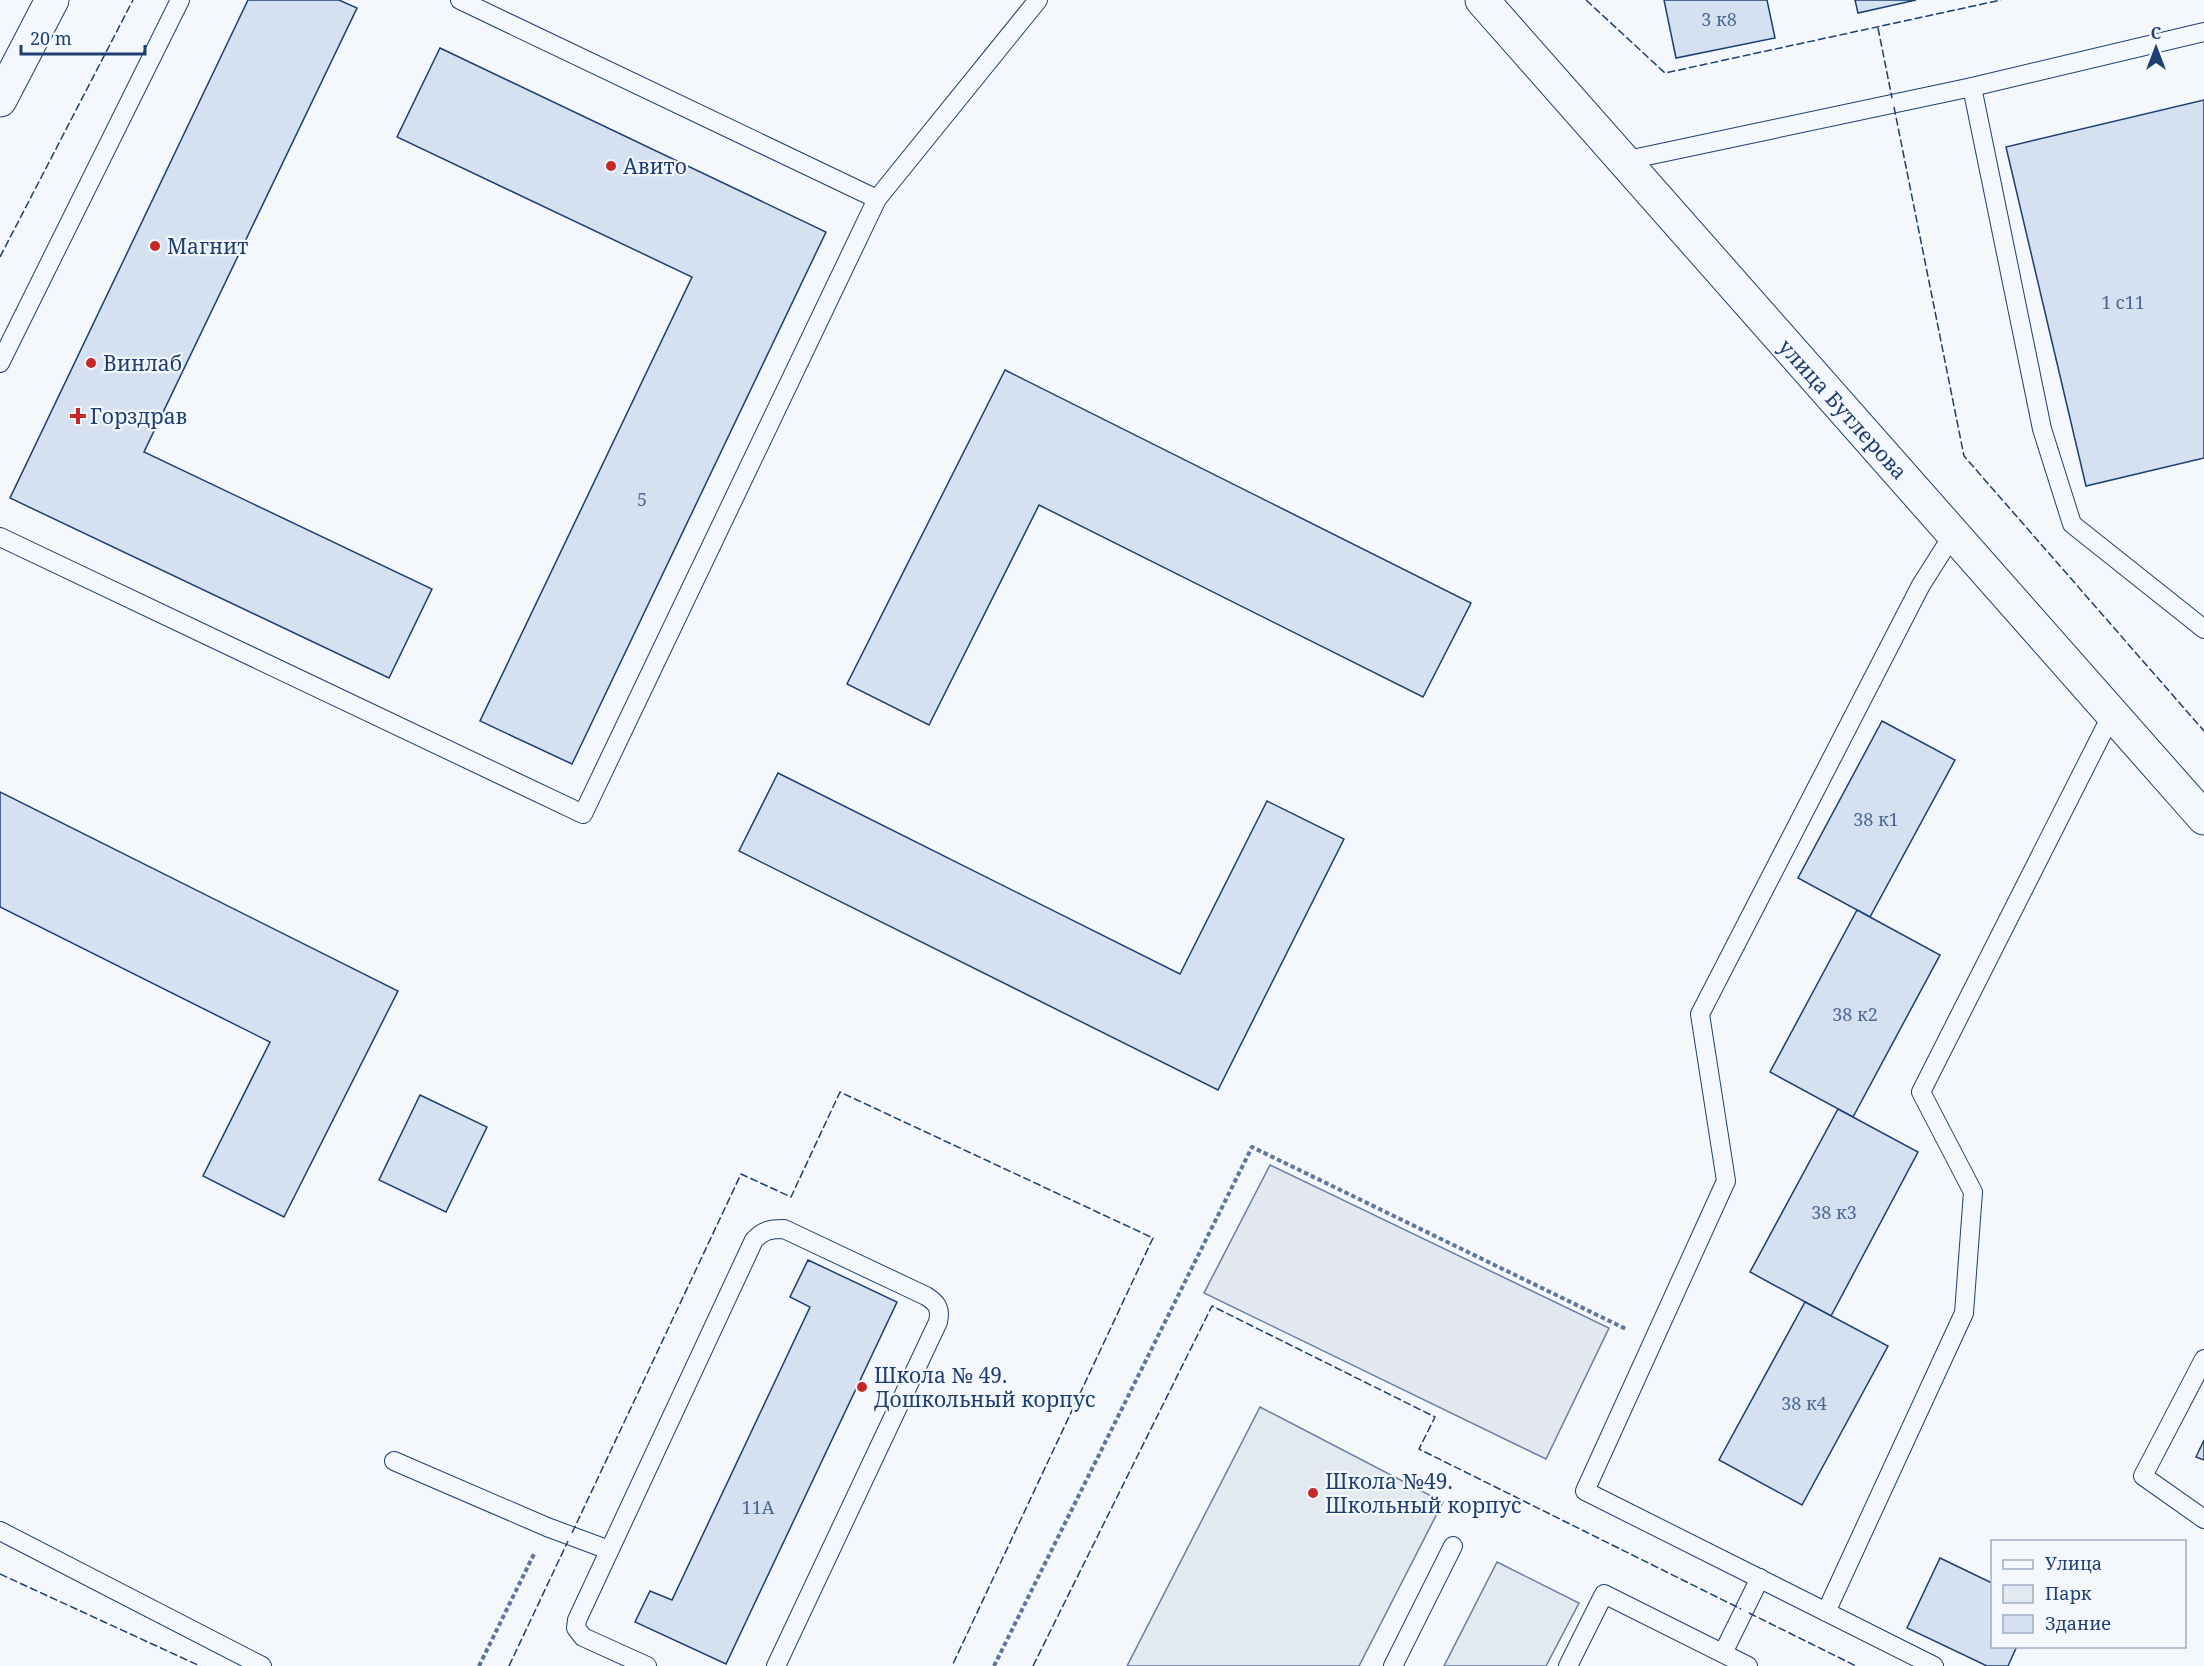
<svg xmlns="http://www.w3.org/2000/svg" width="2204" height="1666" font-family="'Noto Serif',serif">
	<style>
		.green { fill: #e3e9f0; stroke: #687fa3; stroke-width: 1.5 }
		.parking { fill: #e3e8f0; stroke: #687fa3; stroke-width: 1.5 }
		.building { fill: #d5e0f0; stroke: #1d3f73; stroke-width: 1.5 }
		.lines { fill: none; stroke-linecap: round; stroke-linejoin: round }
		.lane-casing { stroke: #1d3f73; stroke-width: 20 }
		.secondary-casing { stroke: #1d3f73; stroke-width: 35 }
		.path { stroke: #5e769c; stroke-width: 4; stroke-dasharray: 4.5 3; stroke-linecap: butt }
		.lane { stroke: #f4f7fb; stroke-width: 18 }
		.secondary { stroke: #f4f7fb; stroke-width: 33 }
		.fence { stroke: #1d3f73; stroke-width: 1.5; stroke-dasharray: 8 3; stroke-linecap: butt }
		.poi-dot { fill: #c62828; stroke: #f4f7fb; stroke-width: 2 }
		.labels { text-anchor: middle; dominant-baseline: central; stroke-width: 4.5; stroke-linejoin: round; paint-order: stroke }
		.number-label { font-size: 18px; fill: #4b6792 }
		.poi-label { font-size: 21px; fill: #1d3f73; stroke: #f4f7fb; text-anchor: start }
		.street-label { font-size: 21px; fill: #1d3f73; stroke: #f4f7fb }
	</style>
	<rect width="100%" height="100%" fill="#f4f7fb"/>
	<!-- green -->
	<g class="green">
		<path d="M1260,1407L1443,1502L1359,1666H1127Z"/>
		<path d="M1497,1562L1579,1603L1546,1666H1444Z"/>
	</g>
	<!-- parking -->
	<path class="parking" d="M1270,1165L1609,1328L1546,1459L1204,1293Z"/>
	<!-- building -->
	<g class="building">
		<path d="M248,0H339L357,8L144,452L432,589L389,678L10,498Z"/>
		<path d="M1664,0H1767L1775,38L1676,58Z"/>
		<path d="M1855,0H1916L1858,13Z"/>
		<path d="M440,48L826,232L572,764L480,721L692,277L397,137Z"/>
		<path d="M2204,100V458L2086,486L2006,147Z"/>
		<path d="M1005,370L1471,603L1423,697L1039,505L929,725L847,684Z"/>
		<path d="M1882,721L1955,760L1870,917L1798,878Z"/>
		<path d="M778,773L1180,974L1267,801L1344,839L1218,1090L739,851Z"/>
		<path d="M0,792L398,991L284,1217L203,1176L270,1042L0,907Z"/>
		<path d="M1857,910L1940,955L1853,1117L1770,1072Z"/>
		<path d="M420,1095L487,1127L446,1212L379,1180Z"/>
		<path d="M1838,1109L1918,1152L1831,1316L1750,1272Z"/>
		<path d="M808,1260L897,1302L726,1664L635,1622L650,1591L672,1600L810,1307L790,1297Z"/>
		<path d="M1805,1302L1888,1346L1802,1505L1719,1460Z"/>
		<path d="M2204,1440V1460L2196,1457Z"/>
		<path d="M1940,1558L1992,1583V1646H2017L2008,1666H1987L1907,1628Z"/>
	</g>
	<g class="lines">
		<defs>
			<g id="lane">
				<path d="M460,0L877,199"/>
				<path d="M1972,87L2042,429L2072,524L2204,629"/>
				<path d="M1623,161L1972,87L2204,32"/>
				<path d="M0,363L180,0"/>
				<path d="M0,537L583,814L877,199L1038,0"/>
				<path d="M2204,1359L2143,1476L2204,1519"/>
				<path d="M394,1461L547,1527L609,1550"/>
				<path d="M0,1531L262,1666"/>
				<path d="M1826,1612L1964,1313L1973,1192L1921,1092L2112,714"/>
				<path d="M1723,1653L1760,1578"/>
				<path d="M647,1666L583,1637L576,1628L577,1620L754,1240C764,1230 770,1229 784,1229L926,1296C937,1303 941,1308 938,1322L776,1666"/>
				<path d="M1393,1666L1453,1546"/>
				<path d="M1568,1666L1604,1594L1748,1666"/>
				<path d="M1934,1666L1585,1491L1726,1181L1700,1014L1921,585L1954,533"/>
			</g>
			<g id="secondary">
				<path d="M1482,0L2204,818"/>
				<path d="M0,100L52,0"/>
			</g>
		</defs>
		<!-- lane casing -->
		<use href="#lane" class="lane-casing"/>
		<!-- secondary casing -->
		<use href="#secondary" class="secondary-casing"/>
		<!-- path -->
		<g class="path">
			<path d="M479,1666L534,1554"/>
			<path d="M994,1666L1252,1147L1626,1329"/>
		</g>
		<!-- lane -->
		<use href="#lane" class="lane"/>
		<!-- secondary -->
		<use href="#secondary" class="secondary"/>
		<!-- fence -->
		<g class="fence">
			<path d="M1586,0L1665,73L2001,0"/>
			<path d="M1878,28L1892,98"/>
			<path d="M1894,107L1964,456L2204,731"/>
			<path d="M0,257L133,0"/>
			<path d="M572,1533L741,1174L791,1197L840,1092L1153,1238L952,1666"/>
			<path d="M0,1574L200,1666"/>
			<path d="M1749,1613L1856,1666"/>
			<path d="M509,1666L568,1541"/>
			<path d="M1033,1666L1212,1306L1435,1417L1419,1449L1741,1609"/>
		</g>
	</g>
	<!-- markers -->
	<g class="poi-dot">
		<circle cx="611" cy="166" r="6"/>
		<circle cx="155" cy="246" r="6"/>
		<circle cx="91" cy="363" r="6"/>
		<path d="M75 407h6v6h6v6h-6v6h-6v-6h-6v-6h6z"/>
		<circle cx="862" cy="1387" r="6"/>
		<circle cx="1313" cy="1493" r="6"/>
	</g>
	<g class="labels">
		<!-- number labels -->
		<g class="number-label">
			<text x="1719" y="19">3 к8</text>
			<text x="2123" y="302">1 с11</text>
			<text x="642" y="499">5</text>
			<text x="1876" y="819">38 к1</text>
			<text x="1855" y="1014">38 к2</text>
			<text x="1834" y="1212">38 к3</text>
			<text x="1804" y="1403">38 к4</text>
			<text x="758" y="1507">11А</text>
		</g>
		<!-- poi labels -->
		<g class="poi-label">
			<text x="623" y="166">Авито</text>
			<text x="167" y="246">Магнит</text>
			<text x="103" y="363">Винлаб</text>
			<text x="90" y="416">Горздрав</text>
			<text x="874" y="1375">Школа № 49.<tspan x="874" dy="24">Дошкольный корпус</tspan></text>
			<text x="1325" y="1481">Школа №49.<tspan x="1325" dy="24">Школьный корпус</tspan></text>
		</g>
		<!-- street labels -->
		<g class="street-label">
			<text transform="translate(1843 409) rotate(48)">улица Бутлерова</text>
		</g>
	</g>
	<!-- legend -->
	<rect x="1991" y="1540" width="195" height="108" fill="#f4f7fb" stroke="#9eadc5" stroke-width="1.5"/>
	<rect x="2003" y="1560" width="30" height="9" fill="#f4f7fb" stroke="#9eadc5" stroke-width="1.5"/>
	<text x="2045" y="1570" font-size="18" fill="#1d3f73">Улица</text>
	<rect x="2003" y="1585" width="30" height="18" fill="#e3e9f0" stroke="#9eadc5" stroke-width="1.5"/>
	<text x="2045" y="1600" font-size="18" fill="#1d3f73">Парк</text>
	<rect x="2003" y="1615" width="30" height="18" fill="#d5e0f0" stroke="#9eadc5" stroke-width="1.5"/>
	<text x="2045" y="1630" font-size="18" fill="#1d3f73">Здание</text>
	<!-- north arrow -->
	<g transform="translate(2156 48)" stroke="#f4f7fb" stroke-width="4.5" paint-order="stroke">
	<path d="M0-4.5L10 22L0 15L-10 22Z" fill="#1d3f73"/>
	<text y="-9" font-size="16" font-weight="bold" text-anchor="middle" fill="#1d3f73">С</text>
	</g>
	<!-- scale -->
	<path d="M21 45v9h124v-9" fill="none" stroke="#1d3f73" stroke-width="3"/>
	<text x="30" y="45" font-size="18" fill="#1d3f73" stroke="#f4f7fb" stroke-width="4.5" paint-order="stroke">20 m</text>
</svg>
